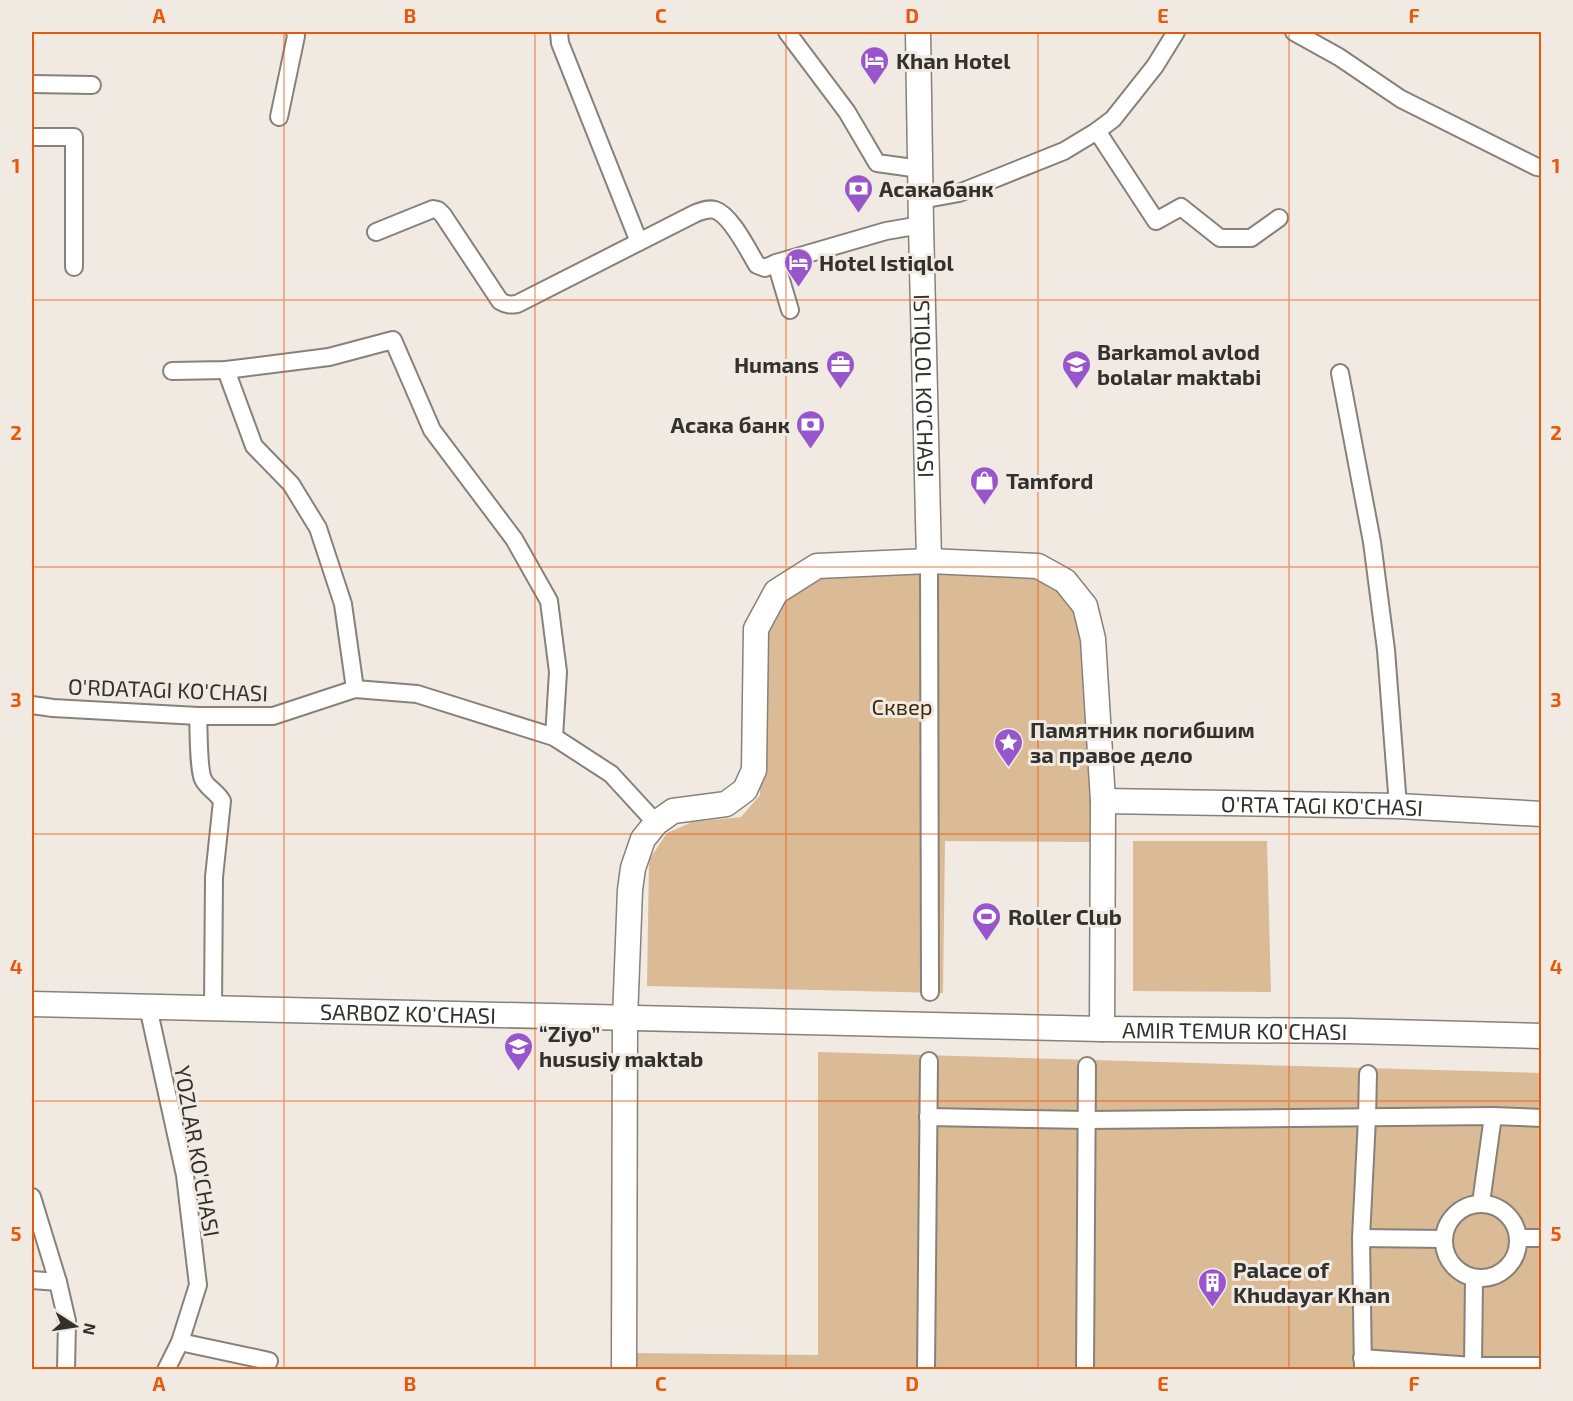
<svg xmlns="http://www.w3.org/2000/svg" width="1573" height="1401" font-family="'Exo 2',sans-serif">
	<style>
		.green { fill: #dbbb95 }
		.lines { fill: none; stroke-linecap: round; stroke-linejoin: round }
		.street-casing { stroke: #878179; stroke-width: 20 }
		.secondary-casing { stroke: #878179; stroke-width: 27 }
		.street { stroke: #fff; stroke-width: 16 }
		.secondary { stroke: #fff; stroke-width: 24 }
		.grid { fill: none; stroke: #e8590c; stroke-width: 1.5; stroke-opacity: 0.55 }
		.labels { text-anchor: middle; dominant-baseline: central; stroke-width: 6; stroke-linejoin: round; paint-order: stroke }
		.poi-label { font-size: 22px; font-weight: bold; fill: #33312e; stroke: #f1eae2; text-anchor: start }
		.street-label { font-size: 22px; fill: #33312e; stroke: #f1eae2 }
		.park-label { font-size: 22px; fill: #3f2a0d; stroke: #f1eae2 }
		.neatline { fill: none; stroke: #e8590c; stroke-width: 2 }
		.grid-label { font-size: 20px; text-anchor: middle; font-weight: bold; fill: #e8590c }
	</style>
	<rect width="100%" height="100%" fill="#f1eae2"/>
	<!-- green -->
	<g class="green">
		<path d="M851,562L1034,571L1069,592L1090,644L1091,842L945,841L943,993L647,986L649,860L667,833L692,822L741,817L760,795V637L797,584Z"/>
		<path d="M1133,841H1267L1271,992L1133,991Z"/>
		<path d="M818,1052L1541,1073V1369L635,1370V1353L818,1355Z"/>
	</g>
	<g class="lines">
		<defs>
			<g id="street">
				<path d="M559,32L560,43L639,242"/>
				<path d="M787,32L847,112L877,163L920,169"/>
				<path d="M1294,32L1339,57L1401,99L1537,167L1542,168"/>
				<path d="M32,84L92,85"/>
				<path d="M279,117L296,36L295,32"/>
				<path d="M1097,131L1156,221L1181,207L1220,238H1251L1279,218"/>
				<path d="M32,137H74V267"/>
				<path d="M921,200L959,193L1064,151L1097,131L1113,119L1155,66L1176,32"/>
				<path d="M376,232L433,209L438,210L443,215L500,301C507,305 510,305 517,304L696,213C702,211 708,208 715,210C731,215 748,250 757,265L765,268L776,263L886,231L921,225"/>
				<path d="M776,263L790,310"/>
				<path d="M226,370L254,446L291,484L318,528L343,604L355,689"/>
				<path d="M172,371L226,370L329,357L393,340L432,430L514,539L549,601L558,672L554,737"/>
				<path d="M1340,373L1372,542L1386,650L1398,806"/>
				<path d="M929,561L930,992"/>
				<path d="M32,705L53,708L198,716H273L355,689L417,694L554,737L611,774L656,823"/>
				<path d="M198,716C199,730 198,768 203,779C206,787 217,792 222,801L214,877L213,1008"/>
				<path d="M148,1007L185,1175L198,1285L180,1342L166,1370"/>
				<path d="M928,1117L1087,1120L1493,1116L1542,1118"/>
				<path d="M32,1197L58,1282L67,1321L66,1370"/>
				<path d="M1481,1203L1493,1116"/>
				<circle cx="1481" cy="1241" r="37"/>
				<path d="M1361,1238L1444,1239"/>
				<path d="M1518,1238H1542"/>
				<path d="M32,1280L58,1282"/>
				<path d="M180,1342L269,1361"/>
				<path d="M1362,1358L1473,1366H1542"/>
				<path d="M1473,1366L1474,1278"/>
				<path d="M926,1370L929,1061"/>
				<path d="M1085,1370L1087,1066"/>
				<path d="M1363,1370L1361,1238L1367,1118L1368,1074"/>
			</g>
			<g id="secondary">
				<path id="s1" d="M918,32L921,225L929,561"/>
				<path id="s2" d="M1103,801L1398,806L1542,814"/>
				<path id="s3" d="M32,1004L1102,1029L1349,1031L1542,1036"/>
				<path d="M624,1370L625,1019L630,890L633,868L643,839L656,823L673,811L726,804L745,790L754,770L756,629L776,592L817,566L929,561L1038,566L1065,581L1085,606L1093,639L1103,801L1102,1029"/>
			</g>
		</defs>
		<!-- street casing -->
		<use href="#street" class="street-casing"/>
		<!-- secondary casing -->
		<use href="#secondary" class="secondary-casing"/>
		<!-- street -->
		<use href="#street" class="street"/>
		<!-- secondary -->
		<use href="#secondary" class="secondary"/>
	</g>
	<!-- grid -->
	<path class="grid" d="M284,32V1370M535,32V1370M786,32V1370M1038,32V1370M1289,32V1370M32,300H1542M32,567H1542M32,834H1542M32,1101H1542"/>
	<!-- icons -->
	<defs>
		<symbol id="hotel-pin" viewBox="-11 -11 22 30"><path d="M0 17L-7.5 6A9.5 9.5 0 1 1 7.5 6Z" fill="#9956cc" stroke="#f1eae2"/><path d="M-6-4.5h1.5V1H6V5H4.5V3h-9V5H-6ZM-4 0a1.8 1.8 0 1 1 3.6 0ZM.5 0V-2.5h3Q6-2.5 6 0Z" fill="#fff"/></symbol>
		<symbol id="bank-pin" viewBox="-11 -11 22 30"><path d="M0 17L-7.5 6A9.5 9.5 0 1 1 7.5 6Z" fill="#9956cc" stroke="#f1eae2"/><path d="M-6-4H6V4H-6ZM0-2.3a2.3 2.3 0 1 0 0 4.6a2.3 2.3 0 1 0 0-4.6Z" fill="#fff"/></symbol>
		<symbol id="office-pin" viewBox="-11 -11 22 30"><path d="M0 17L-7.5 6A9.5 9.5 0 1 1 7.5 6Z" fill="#9956cc" stroke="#f1eae2"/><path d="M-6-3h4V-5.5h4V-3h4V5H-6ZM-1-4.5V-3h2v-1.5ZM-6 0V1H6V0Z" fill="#fff"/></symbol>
		<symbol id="school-pin" viewBox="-11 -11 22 30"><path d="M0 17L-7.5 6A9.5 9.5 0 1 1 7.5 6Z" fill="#9956cc" stroke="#f1eae2"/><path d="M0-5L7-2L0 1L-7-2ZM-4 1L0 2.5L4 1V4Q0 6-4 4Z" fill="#fff"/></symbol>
		<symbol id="shop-pin" viewBox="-11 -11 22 30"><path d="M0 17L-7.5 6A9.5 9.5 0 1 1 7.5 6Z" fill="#9956cc" stroke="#f1eae2"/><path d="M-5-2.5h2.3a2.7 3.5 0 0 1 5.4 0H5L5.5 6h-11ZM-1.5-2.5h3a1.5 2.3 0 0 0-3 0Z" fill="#fff"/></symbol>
		<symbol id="sight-pin" viewBox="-11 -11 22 30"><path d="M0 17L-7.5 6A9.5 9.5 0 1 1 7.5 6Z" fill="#9956cc" stroke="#f1eae2"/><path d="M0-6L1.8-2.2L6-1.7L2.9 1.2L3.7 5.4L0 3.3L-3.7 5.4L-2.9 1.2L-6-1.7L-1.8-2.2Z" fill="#fff"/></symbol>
		<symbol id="stadium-pin" viewBox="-11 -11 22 30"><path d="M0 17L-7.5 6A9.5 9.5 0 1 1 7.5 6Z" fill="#9956cc" stroke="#f1eae2"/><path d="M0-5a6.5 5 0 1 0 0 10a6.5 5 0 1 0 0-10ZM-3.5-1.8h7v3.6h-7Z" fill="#fff"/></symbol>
		<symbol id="building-pin" viewBox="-11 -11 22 30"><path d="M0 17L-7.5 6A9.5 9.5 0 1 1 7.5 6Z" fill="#9956cc" stroke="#f1eae2"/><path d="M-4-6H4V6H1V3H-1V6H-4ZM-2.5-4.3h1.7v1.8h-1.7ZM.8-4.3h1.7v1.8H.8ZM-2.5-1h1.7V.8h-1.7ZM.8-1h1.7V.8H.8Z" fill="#fff"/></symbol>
	</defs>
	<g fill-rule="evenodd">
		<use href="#hotel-pin" x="858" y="44" width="33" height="45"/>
		<use href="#bank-pin" x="842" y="172" width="33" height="45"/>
		<use href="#hotel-pin" x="782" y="246" width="33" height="45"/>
		<use href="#office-pin" x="824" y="348" width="33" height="45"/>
		<use href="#school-pin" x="1060" y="348" width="33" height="45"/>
		<use href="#bank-pin" x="794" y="408" width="33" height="45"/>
		<use href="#shop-pin" x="968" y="464" width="33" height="45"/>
		<use href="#sight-pin" x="992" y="726" width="33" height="45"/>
		<use href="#stadium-pin" x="970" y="900" width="33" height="45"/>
		<use href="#school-pin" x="502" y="1030" width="33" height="45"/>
		<use href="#building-pin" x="1196" y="1266" width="33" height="45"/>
	</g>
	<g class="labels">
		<!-- poi labels -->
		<g class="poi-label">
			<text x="896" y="60">Khan Hotel</text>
			<text x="879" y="188">Асакабанк</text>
			<text x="819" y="262">Hotel Istiqlol</text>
			<text x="1097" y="351">Barkamol avlod<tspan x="1097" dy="25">bolalar maktabi</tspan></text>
			<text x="819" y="364" text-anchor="end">Humans</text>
			<text x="790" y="424" text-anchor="end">Асака банк</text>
			<text x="1006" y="480">Tamford</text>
			<text x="1030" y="729">Памятник погибшим<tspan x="1030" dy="25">за правое дело</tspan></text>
			<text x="1008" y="916">Roller Club</text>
			<text x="539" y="1033">“Ziyo”<tspan x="539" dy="25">hususiy maktab</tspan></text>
			<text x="1233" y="1269">Palace of<tspan x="1233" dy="25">Khudayar Khan</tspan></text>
		</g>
		<!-- street labels -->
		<g class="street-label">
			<text stroke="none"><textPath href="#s1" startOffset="354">ISTIQLOL KO'CHASI</textPath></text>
			<text transform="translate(168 689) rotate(2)">O'RDATAGI KO'CHASI</text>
			<text stroke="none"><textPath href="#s2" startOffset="219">O'RTA TAGI KO'CHASI</textPath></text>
			<text stroke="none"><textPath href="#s3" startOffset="376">SARBOZ KO'CHASI</textPath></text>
			<text stroke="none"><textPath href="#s3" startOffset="1203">AMIR TEMUR KO'CHASI</textPath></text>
			<text transform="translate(198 1151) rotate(80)">YOZLAR KO'CHASI</text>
		</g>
		<!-- park labels -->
		<g class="park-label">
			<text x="902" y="706">Сквер</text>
		</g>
	</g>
	<!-- border -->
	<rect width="1573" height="1401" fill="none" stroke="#f1eae2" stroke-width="66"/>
	<!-- north arrow -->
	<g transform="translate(75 1326) rotate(102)" stroke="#f1eae2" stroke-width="4.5" paint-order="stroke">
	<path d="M0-4.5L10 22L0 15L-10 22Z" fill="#33312e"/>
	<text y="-9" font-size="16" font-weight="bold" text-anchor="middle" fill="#33312e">N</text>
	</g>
	<rect x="33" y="33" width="1507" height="1335" class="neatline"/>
	<g class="grid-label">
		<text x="159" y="23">A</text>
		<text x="410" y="23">B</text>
		<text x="661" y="23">C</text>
		<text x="912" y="23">D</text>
		<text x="1163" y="23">E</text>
		<text x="1414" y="23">F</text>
		<text x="16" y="173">1</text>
		<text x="1556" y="173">1</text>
		<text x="16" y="440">2</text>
		<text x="1556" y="440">2</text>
		<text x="16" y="707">3</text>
		<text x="1556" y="707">3</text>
		<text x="16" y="974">4</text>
		<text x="1556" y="974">4</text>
		<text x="16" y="1241">5</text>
		<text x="1556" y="1241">5</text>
		<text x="159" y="1391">A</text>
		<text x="410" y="1391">B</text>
		<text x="661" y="1391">C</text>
		<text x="912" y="1391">D</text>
		<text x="1163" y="1391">E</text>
		<text x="1414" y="1391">F</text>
	</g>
</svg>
